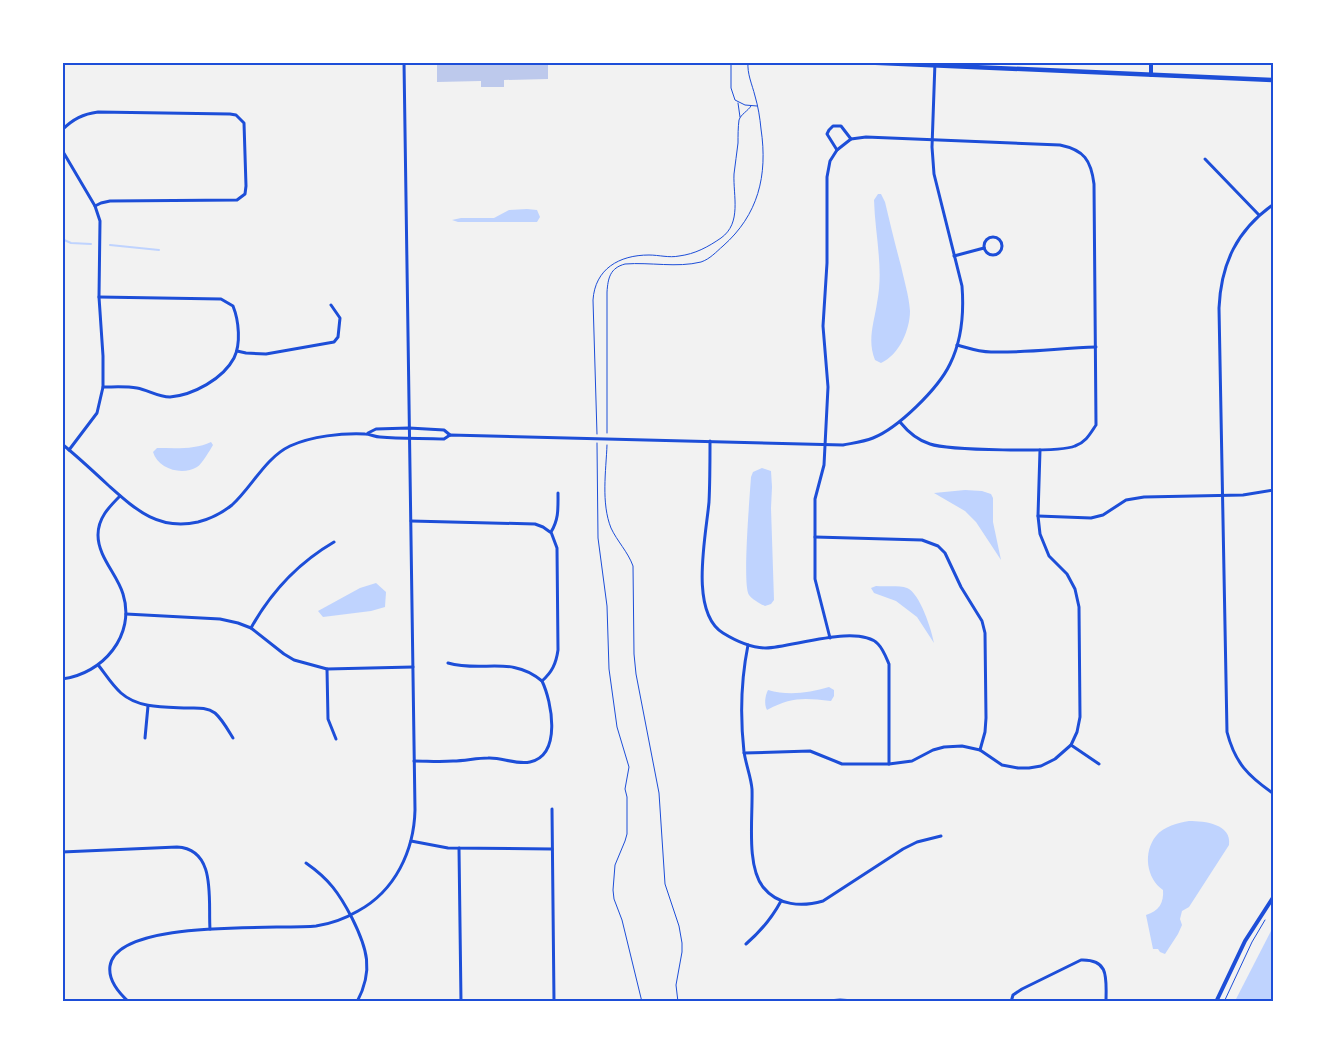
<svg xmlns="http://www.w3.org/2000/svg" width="1336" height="1064" font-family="'IBM Plex Sans',sans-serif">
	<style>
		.water { fill: #bfd3fe }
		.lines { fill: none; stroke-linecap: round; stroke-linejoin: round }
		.stream { stroke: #bfd3fe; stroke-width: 2 }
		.building { fill: #bdc9ec }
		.path { stroke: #1d4ed8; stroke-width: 1 }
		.minor { stroke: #1d4ed8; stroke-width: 3 }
		.tertiary { stroke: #1d4ed8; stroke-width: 4 }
		.secondary { stroke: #1d4ed8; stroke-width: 4.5 }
		.neatline { fill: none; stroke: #1d4ed8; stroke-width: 2 }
	</style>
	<rect width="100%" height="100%" fill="#f2f2f2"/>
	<!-- water -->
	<g class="water">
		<path d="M878,194H881L885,202C890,223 895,244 901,266C904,280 909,296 910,311C910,330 899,355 881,363L875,360C867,340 874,323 877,303C884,269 875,235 874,200Z"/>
		<path d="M527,209L537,210L540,217L537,222H458L452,220L461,218H494L509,210Z"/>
		<path d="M211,442L213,445C210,450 202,464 197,467C182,476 158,469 153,452L157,448C174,448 195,450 211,442Z"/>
		<path d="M762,468L771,471L772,487L771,508L774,600L771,604L765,606C760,604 752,599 749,595C742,585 750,494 751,477L753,472Z"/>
		<path d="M965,490L982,491L991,494L993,498V522L1001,560L976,522L965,511L934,493Z"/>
		<path d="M376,583L386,592L385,607L371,611L323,617L318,611L360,588Z"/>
		<path d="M876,586C885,587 899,585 907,588C920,593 932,631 934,643L917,617L896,601L874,593L871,588Z"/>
		<path d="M829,687L834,690V696L831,701C803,698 792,697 767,710C764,704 765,696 768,690C788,696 809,693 829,687Z"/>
		<path d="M1189,821C1205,821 1232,824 1229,845L1189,907L1182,911L1180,919L1182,925L1178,934L1165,954L1160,952L1158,949H1153L1146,915C1159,911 1164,903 1163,890C1146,878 1143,852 1156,836C1164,826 1178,823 1189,821Z"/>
		<path d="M1273,927V1001H1235Z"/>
	</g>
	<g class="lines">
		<!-- stream -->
		<g class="stream">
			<path d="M62,239L71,243L91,244"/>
			<path d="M110,245L159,250"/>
		</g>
	</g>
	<!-- building -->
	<path class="building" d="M548,62V79L504,80V87H481V81L437,82V63Z"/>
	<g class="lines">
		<!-- path -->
		<g class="path">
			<path d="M731,62V88L735,100L745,105L757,106"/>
			<path d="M738,103L740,117"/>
			<path d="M607,433V292C608,278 610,268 625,264C650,262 677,268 701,262C710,259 716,252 723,246C758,215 768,176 761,129C760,118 758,106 755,96C752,84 747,74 748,62"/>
			<path d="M597,434L593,300C595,269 619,255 649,255C659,255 669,258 679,256C695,254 708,247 721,238C742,223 733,196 734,174C735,164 737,153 738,143C738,136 738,127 739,120C741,114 748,111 751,106"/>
			<path d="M597,443L598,538L607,606L609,669L617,727L629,767L625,789L627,797V834L625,841L615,865L613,890L614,899L622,920L642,1002"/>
			<path d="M607,445C606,471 601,503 611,528C617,541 628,552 633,566L634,654L636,674L659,793L665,884L679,926L682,943V952L676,985L678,1002"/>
			<path d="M804,1002L840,999L883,1002"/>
			<path d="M1224,1002L1252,942L1265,920"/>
		</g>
		<!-- minor -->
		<g class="minor">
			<path d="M62,130C73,119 83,114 98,112L230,114L236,115L244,123L246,186L245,194L237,200L110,201L101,203L95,206"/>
			<path d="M62,150L95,206L100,221L99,297L103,356V387L97,413L69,450"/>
			<path d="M837,150L827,134L829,130L833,126H841L851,139"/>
			<path d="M1205,159L1259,215"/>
			<path d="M1274,204C1237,230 1221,263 1219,308L1227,732C1235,763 1248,776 1274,794"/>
			<circle cx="993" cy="246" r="9"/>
			<path d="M954,256L984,248"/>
			<path d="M99,297L221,299L233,306C239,321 241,344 234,358C223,379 193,395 170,397C158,397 148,390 137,388C126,386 114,387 103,387"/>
			<path d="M957,345C968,348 979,352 991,352C1026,353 1061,348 1096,347"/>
			<path d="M237,351L246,353L266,354L334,342L338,337L340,318L331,305"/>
			<path d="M368,433L376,429L409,428L444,430L450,435"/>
			<path d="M710,441C710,462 710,482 709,502C706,536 689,612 723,633C736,641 751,648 766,648C793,647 858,624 878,644C883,649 886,657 889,664V764"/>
			<path d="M62,444C78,457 93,471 108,485C135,509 158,531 198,522C210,519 222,513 232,505C252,487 265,458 290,446C312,436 342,433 365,434C370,434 375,437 380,437C401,439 423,438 444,439L450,435L843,445C853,443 863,442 873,438C898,428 938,389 950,364C962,340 964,312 962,286L934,174L932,147L935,62"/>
			<path d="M1038,516L1091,518L1103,515L1126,500L1144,497L1243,495L1274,490"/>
			<path d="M411,521L535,524L543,527L550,532"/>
			<path d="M815,537L922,540L938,546L945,553L961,587L982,621L985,633L986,718L985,732L980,750"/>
			<path d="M126,614L220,619L238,623L251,628L284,654L294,660L327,669L413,667"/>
			<path d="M251,628C271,592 298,563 334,542"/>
			<path d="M830,638L815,579V499L824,465L828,387L823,326L827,263V177L830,161L837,150L851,139L866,137L1060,145C1084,150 1091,160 1094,184L1096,425C1090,434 1086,442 1075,446C1059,453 947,450 930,444C917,440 908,432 900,422"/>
			<path d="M748,645C741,680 740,716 744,752C746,765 751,777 752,789C753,817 746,865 763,887C778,906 802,907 823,901L903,849L917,842L941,836"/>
			<path d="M448,663C483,673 511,655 542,681"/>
			<path d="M99,666C106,675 112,685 121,693C139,709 166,707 188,708C197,708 207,707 215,713C222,719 228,730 233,738"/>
			<path d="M327,669L328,719L336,739"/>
			<path d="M62,679C103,674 136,635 123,594C117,574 98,557 98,535C98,518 109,507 120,496"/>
			<path d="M145,738L148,706"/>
			<path d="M1071,745L1099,764"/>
			<path d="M744,753L810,751L842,764H889L912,761L933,750L944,747L962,746L980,750L1002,765L1018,768H1029L1041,766L1055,759L1071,745L1077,732L1080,717L1079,607L1075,589L1067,574L1049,556L1040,534L1038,516L1040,450"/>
			<path d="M414,761C427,761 440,762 453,761C465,761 476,758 488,758C501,757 516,765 530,762C562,755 552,702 542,681C552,672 556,664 558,650L557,548L551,532C559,519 558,508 558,493"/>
			<path d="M552,809L554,1002"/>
			<path d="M411,841L448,848L552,849"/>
			<path d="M459,848L461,1002"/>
			<path d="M62,852L177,847C217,849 208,900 210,929"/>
			<path d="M306,863C329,879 339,893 352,918C367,948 374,970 357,1002"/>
			<path d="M746,944C761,931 772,918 781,901"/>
			<path d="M129,1002C119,993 108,980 110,966C117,918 278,930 316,926C330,924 346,918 358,911C395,891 414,851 415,810L404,62"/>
			<path d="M1011,1002L1013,995L1022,989L1081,960C1110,959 1106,979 1106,1002"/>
		</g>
		<!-- tertiary -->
		<g class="tertiary">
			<path d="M1151,75V62"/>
			<path d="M1216,1002L1245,941L1274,896"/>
		</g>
		<!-- secondary -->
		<path class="secondary" d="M858,62L1274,80"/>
	</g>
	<!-- border -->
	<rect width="1336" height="1064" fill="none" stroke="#ffffff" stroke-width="128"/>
	<rect x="64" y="64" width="1208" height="936" class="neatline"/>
</svg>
